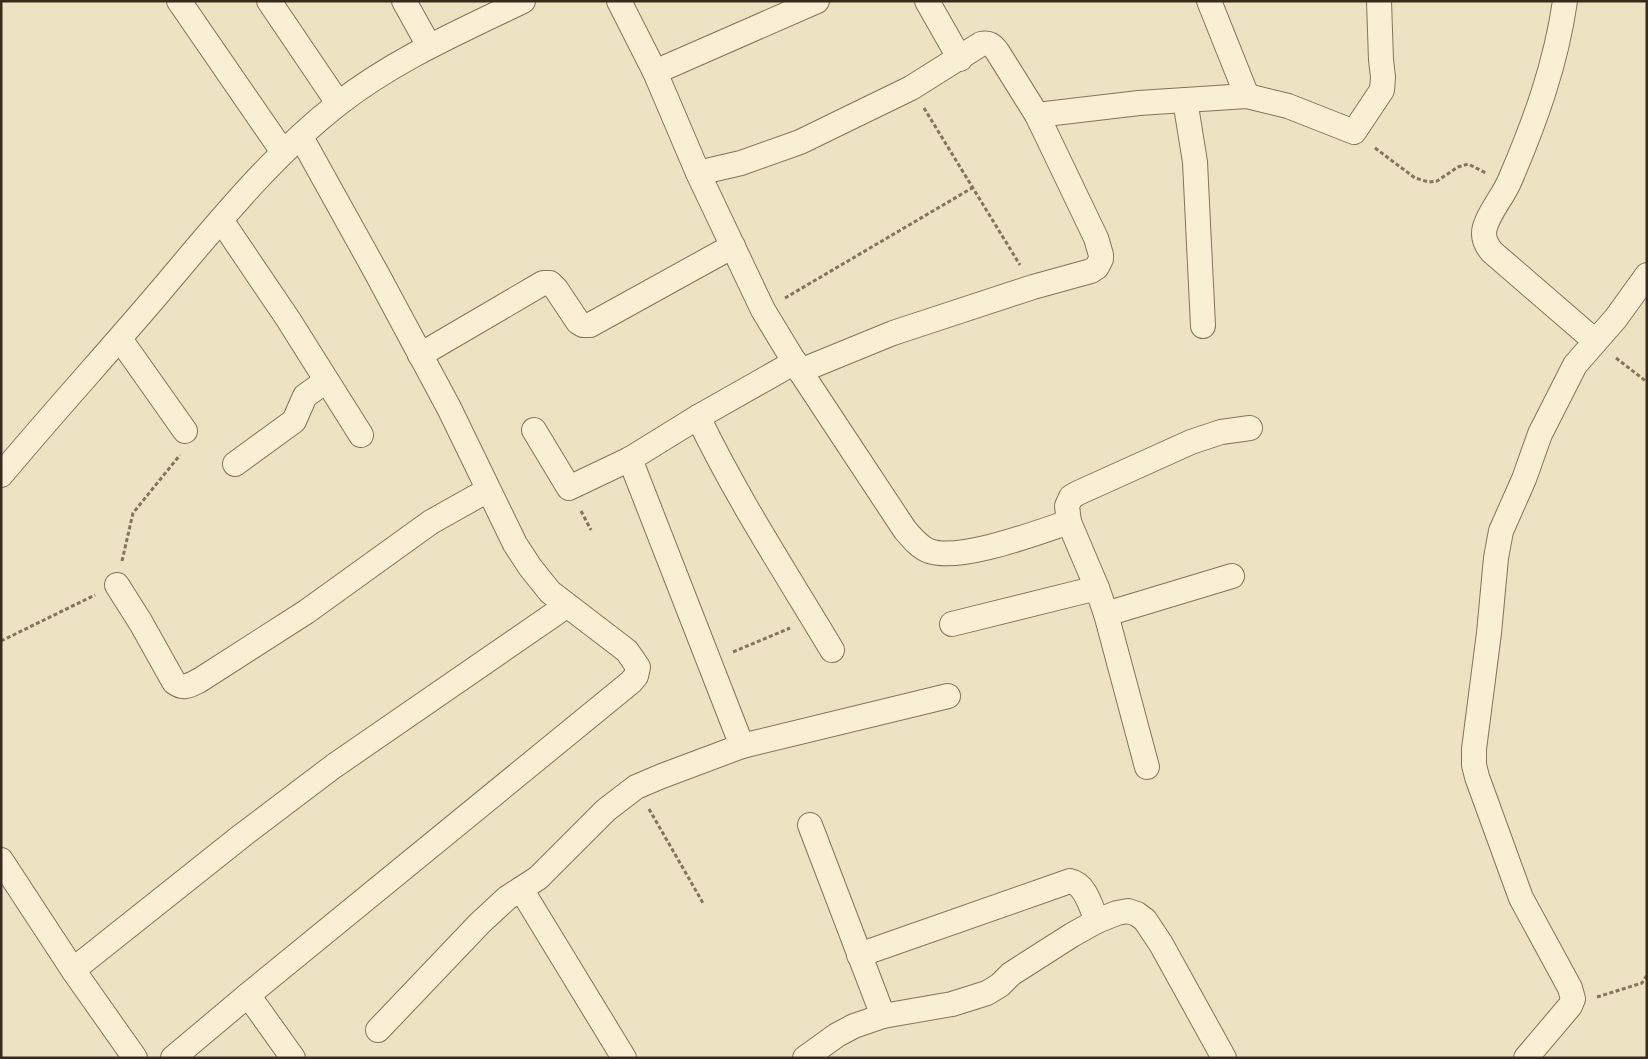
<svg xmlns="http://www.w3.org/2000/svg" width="1648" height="1059" font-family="'Crimson Pro',serif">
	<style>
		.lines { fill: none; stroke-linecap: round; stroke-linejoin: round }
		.minor-casing { stroke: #867359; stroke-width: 26 }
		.path { stroke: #867359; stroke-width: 3; stroke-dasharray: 4 2.5; stroke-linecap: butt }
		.minor { stroke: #f8efd5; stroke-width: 24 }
	</style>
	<rect width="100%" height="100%" fill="#ede2c2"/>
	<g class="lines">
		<defs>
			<g id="minor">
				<path d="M179,1L283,152"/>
				<path d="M269,1L338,103"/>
				<path d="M404,1L429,46"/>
				<path d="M619,1L655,72L698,173L763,310L800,371L905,530C912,538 919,547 929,551C960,562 1036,533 1069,522"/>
				<path d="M927,1L960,59"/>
				<path d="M1209,1L1247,96"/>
				<path d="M1565,1C1556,64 1535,122 1510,180C1503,197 1490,210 1485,227C1482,237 1486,245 1492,252L1595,341"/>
				<path d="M655,72L817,1"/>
				<path d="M1185,100L1195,162L1203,326"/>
				<path d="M698,173L741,163L800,142L911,88L981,44C989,42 992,45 997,51L1037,115L1139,103L1247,96L1288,106L1354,132L1382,90L1383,77L1381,60L1379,1"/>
				<path d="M221,220L288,319L361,435"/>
				<path d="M120,339L185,431"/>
				<path d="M420,355L543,283H550L556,289L578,322L583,325H590L733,246"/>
				<path d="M800,371L893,333L1033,287L1091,271L1097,267L1101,259V255L1096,238L1037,115"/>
				<path d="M698,417C737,498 786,573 832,650"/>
				<path d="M534,430L569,488L630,459L698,417L795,362"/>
				<path d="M235,464L294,421L305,396L326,381"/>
				<path d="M1,475C52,414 105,356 157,295C213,229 269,158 338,104C394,60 459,32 523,1"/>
				<path d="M117,585L141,623L174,682C184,690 190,685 200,680L306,612L431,522L488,490"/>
				<path d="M1106,614L1232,576"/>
				<path d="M952,624L1097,588"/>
				<path d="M742,746L948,696"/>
				<path d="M1147,767L1106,614L1097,588L1069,522L1067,506L1071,497L1078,493L1191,442L1221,432L1250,428"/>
				<path d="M810,825L883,1016"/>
				<path d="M1,860L73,970L135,1058"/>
				<path d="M521,889L538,878L606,810L636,787L662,776L742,746L630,459"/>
				<path d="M859,955L1070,881C1086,884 1091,908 1097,921"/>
				<path d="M73,970L244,834L334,766L566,606"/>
				<path d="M248,995L293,1058"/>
				<path d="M378,1030L480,923L507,898L521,889L624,1058"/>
				<path d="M173,1058L248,995L631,682L636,676L638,667L627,651L550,592L530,567L515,544L449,408L376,272L301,137"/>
				<path d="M805,1058L837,1035L854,1026L883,1016L952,1004L987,993L1000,985L1011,974L1072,935L1097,921L1117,913L1128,911L1137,914L1145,920L1161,944L1224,1058"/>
				<path d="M1526,1058L1570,1006L1573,999L1570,988L1521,898L1477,777L1474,765V749L1489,633L1496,558L1501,531L1524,479L1540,434L1575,365L1616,318L1647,275"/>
			</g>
		</defs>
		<!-- minor casing -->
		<use href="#minor" class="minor-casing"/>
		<!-- path -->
		<g class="path">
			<path d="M924,108L1020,265"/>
			<path d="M1375,148L1415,178L1429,182L1437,181L1458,167L1468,164L1486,173"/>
			<path d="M785,298L972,188"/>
			<path d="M1616,358L1647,382"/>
			<path d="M581,511L591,530"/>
			<path d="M122,561L133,513L180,455"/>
			<path d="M1,641L95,595"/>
			<path d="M733,652L790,628"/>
			<path d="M649,809L703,903"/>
			<path d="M1597,997L1642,983L1647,975"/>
		</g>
		<!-- minor -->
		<use href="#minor" class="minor"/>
	</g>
	<!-- border -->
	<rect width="1648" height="1059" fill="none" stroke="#362b1d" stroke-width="5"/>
</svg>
